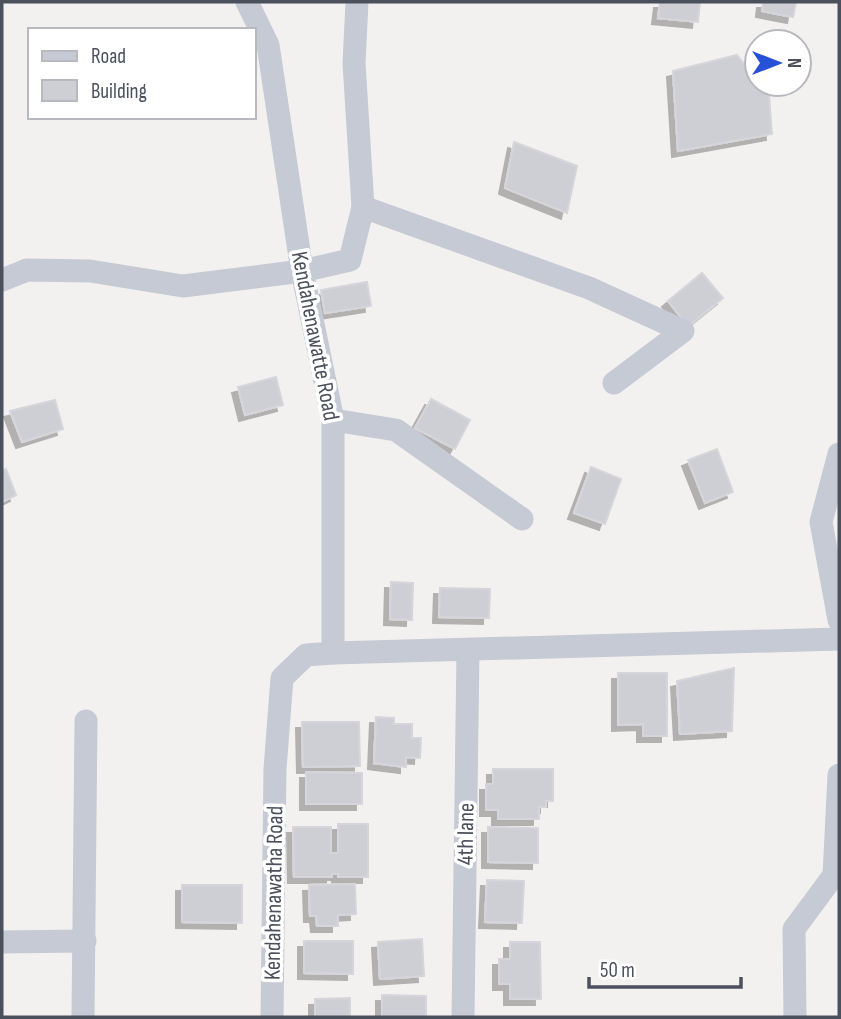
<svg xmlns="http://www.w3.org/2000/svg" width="841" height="1019" font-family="'Sofia Sans Condensed',sans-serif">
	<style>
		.building { fill: #cecfd4; stroke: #d5d5db; stroke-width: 2; filter: url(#shadow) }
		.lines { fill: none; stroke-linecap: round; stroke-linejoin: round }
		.minor { stroke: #c5cad4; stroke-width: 23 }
		.labels { text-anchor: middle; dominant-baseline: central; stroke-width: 7; stroke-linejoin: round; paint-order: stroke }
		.street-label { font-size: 23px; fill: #4a505c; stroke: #fff }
	</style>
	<defs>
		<filter id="shadow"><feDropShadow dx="-6" dy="6" stdDeviation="0" flood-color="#0004"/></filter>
	</defs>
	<rect width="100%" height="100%" fill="#f3f1f0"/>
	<!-- building -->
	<g class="building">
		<path d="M660,2H700L698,22L658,18Z"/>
		<path d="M763,2H796L793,17L762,11Z"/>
		<path d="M737,55L769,95L772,134L678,151L673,71Z"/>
		<path d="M514,142L577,166L567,213L505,188Z"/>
		<path d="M702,273L723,298L688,326L668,301Z"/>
		<path d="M367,282L371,306L325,313L321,290Z"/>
		<path d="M276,377L283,405L245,415L238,387Z"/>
		<path d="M431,399L470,420L455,449L415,428Z"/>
		<path d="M55,400L63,429L22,442L10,411Z"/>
		<path d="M717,449L733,492L705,503L688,460Z"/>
		<path d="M591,467L621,479L605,524L574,513Z"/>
		<path d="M6,469L16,495L2,502V471Z"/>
		<path d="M391,582L413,583L412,620L390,619Z"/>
		<path d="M440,588L490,589L489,618L439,617Z"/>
		<path d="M734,668L732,731L680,734L677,681Z"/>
		<path d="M618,673H667V736H643V724L618,725Z"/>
		<path d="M376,717L394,718V724H412V738H421L420,758L406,757V767L374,763Z"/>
		<path d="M302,722H359L360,766L303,767Z"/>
		<path d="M493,769H553V801H546V807H539V819H498V810H486V784H493Z"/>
		<path d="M306,772L362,773V804H306Z"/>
		<path d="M338,824H368V877H338V874H332V877H294L293,827H331V853H338Z"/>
		<path d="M488,827L538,828V863L488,862Z"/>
		<path d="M487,880L524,881L522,923L485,922Z"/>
		<path d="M355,884L356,914L338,915V926H317L316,916H310L309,885Z"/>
		<path d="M182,885H242V923L182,922Z"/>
		<path d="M422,939L424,976L380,979L378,942Z"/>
		<path d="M304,941H353V974L304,973Z"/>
		<path d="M510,942H540L541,999H510V984H499V959H510Z"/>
		<path d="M382,995L426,996V1017H382Z"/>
		<path d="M350,998V1017H315V999Z"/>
	</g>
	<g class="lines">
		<!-- minor -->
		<g class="minor">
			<path d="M247,2L268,45L302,271L333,420V653L306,655L282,678L275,769L272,1017"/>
			<path d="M363,207L589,288L683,331L614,383"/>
			<path d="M2,280L27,270L90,271L183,286L302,271L350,260L363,207L354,63L357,2"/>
			<path d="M333,420L396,430L522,519"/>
			<path d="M839,454L821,522L839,620"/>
			<path d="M333,653L839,639"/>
			<path d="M2,942L85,941"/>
			<path d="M83,1017L86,721"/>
			<path d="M463,1017L468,650"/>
			<path d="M795,1017L794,929L834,875L839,775"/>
		</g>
	</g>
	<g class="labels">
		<!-- street labels -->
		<g class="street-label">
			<text transform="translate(315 336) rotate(79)">Kendahenawatte Road</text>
			<text transform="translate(466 834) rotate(-89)">4th lane</text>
			<text transform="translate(274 893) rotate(-89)">Kendahenawatha Road</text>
		</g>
	</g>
	<!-- border -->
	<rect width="841" height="1019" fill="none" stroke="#4a505c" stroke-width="7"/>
	<!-- legend -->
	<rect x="28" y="28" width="228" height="91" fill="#ffffff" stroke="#b7b9be" stroke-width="2"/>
	<rect x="42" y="51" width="35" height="10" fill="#c5cad4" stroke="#b7b9be" stroke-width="2"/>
	<text x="91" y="63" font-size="21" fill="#4a505c">Road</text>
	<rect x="42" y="80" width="35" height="21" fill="#cecfd4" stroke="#b7b9be" stroke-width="2"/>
	<text x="91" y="98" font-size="21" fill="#4a505c">Building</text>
	<!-- north arrow -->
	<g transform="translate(778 63) rotate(90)"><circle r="33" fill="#ffffff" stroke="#b7b9be" stroke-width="2"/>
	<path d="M0-5L12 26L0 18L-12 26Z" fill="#2751d6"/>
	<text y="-10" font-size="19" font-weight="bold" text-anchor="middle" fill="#4a505c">N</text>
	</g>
	<!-- scale -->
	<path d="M589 977v10h152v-10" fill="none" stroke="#4a505c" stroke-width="3.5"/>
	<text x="600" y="977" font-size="21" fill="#4a505c" stroke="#ffffff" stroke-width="5" paint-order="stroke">50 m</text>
</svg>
